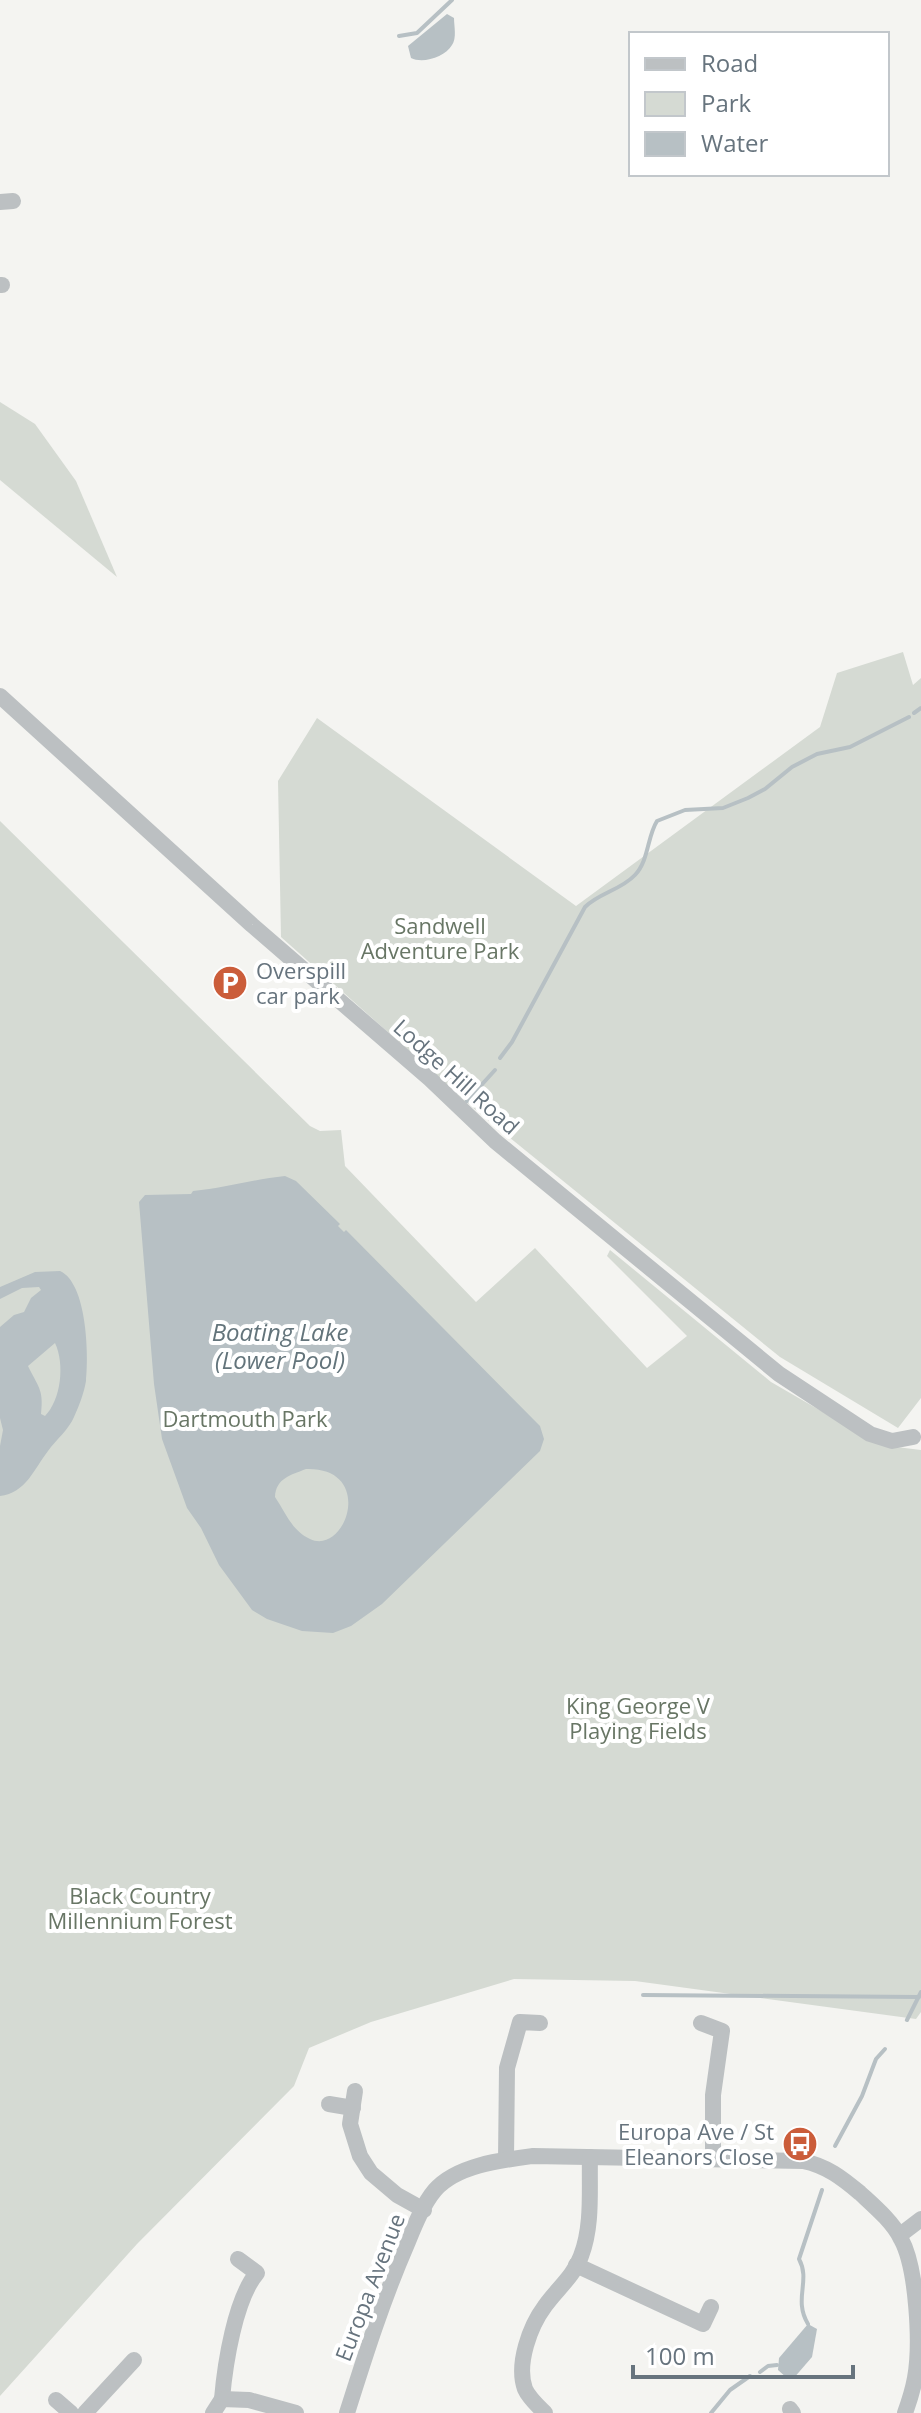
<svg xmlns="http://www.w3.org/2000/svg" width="921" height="2413" font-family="'Open Sans',sans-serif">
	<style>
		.green { fill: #d5dad3 }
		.water { fill: #b7c0c4; fill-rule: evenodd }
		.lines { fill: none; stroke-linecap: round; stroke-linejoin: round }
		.stream { stroke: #b7c0c4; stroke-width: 4 }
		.street { stroke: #bcc0c2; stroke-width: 16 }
		.labels { text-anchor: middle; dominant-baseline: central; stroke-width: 8; stroke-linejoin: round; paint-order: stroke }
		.park-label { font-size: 22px; fill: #687665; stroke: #fff }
		.poi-label { font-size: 22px; fill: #67747e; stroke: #fff; text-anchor: start }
		.street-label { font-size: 22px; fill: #67747e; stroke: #fff }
		.water-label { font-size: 24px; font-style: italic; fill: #63747b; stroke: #fff }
	</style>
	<rect width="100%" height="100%" fill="#f4f4f1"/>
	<!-- green -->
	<g class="green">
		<path d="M0,402L35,424L76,481L117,577L0,480Z"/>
		<path d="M903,652L913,685L921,678V1398L898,1428L780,1357L472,1107L281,937L278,781L317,718L576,906L820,727L837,673Z"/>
		<path d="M0,821L310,1126L320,1131L341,1130L345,1166L476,1302L535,1248L647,1368L687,1336L607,1256L610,1250L771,1382L880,1445L921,1450V2012L916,2019L635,1981L514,1979L371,2022L309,2048L294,2086L137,2244L0,2396Z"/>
	</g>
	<!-- water -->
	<g class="water">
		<path d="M447,14L454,18C454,26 457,38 452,45C445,57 423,64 411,58L408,46Z"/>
		<path d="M285,1176L296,1181L340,1224L338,1226L344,1232L346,1230L540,1426L544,1439L540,1451L382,1604L351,1626L333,1633L302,1631L267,1619L252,1610L219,1565L201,1528L187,1508L162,1439L154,1384L139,1202L145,1195L191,1194L193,1191C225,1188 254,1179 285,1176ZM306,1469C376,1467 346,1556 310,1539C291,1530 286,1513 275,1497C276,1478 291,1475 306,1469Z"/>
		<path d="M60,1271C87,1283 89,1355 86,1381C84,1393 79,1406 74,1417C69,1429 56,1440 48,1451C34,1469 26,1493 0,1496V1446L3,1430L0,1418V1327L14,1315L24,1312L31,1298L41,1290L39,1287L22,1288L0,1299V1287L35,1272ZM55,1343C65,1364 61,1400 45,1416L41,1414C44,1389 38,1387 28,1366Z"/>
		<path d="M808,2324L817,2329L812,2357L793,2379L787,2378L778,2370L779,2358Z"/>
	</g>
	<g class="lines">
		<!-- stream -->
		<g class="stream">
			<path d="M399,36L417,33L452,0"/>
			<path d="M914,713L921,708"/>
			<path d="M500,1058L512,1042L585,907C599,893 621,890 635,875C649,860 647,837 657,821L685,810L723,808L748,798L765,789L792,767L817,754L850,747L909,717"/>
			<path d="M466,1102L495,1070"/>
			<path d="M643,1995L919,1997"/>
			<path d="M907,2020L921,1992"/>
			<path d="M835,2146L862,2096L876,2059L885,2049"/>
			<path d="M808,2324C793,2299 811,2281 799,2259L822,2190"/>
			<path d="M760,2372L768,2366L777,2365"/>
			<path d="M711,2413L730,2390L750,2376"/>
		</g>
		<!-- street -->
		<g class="street">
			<path d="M0,202L13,201"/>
			<path d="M0,285H2"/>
			<path d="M0,696L252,925L430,1079L495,1141L779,1374L870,1434L892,1441L913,1437"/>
			<path d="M701,2023L722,2031L713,2095V2158"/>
			<path d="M355,2091L350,2124L360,2156L371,2173L397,2195L424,2210"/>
			<path d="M329,2104L353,2108"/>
			<path d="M506,2159L507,2068L520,2022L540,2023"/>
			<path d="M900,2235L921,2219"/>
			<path d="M576,2265L703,2324L711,2307"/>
			<path d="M222,2399C225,2364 235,2299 257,2273L238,2259"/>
			<path d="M56,2400L71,2413"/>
			<path d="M790,2409L793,2413"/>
			<path d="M85,2413L134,2360"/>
			<path d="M213,2413L222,2399L249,2400L296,2413"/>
			<path d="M347,2413C365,2356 383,2299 407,2244C414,2227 423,2204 435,2190C457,2165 502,2160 533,2156L803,2161C827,2166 842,2178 860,2193C874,2206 893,2222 901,2239C917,2268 921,2345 915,2378C913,2389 909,2402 905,2413"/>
			<path d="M545,2413C538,2406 529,2398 525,2389C516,2364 530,2326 545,2306C557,2289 574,2276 581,2256C593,2225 589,2189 590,2157"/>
		</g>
	</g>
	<!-- icons -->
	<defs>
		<symbol id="parking-disc" viewBox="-11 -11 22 22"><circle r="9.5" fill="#cb5d3a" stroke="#fff"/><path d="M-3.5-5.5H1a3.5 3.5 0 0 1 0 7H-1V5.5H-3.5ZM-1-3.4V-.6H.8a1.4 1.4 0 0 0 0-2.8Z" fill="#fff"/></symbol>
		<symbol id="bus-disc" viewBox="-11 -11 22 22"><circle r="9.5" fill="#cb5d3a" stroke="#fff"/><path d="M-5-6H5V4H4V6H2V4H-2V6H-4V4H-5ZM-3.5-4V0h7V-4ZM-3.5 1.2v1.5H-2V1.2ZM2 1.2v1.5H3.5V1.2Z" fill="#fff"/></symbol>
	</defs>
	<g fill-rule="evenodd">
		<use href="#parking-disc" x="210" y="963" width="40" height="40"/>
		<use href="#bus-disc" x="780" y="2124" width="40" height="40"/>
	</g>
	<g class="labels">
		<!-- park labels -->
		<g class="park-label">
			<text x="440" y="925">Sandwell<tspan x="440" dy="25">Adventure Park</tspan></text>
			<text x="245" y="1418">Dartmouth Park</text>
			<text x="638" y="1705">King George V<tspan x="638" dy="25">Playing Fields</tspan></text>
			<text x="140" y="1895">Black Country<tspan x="140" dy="25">Millennium Forest</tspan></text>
		</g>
		<!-- poi labels -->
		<g class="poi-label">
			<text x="256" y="970">Overspill<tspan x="256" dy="25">car park</tspan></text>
			<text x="774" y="2131" text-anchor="end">Europa Ave / St<tspan x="774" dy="25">Eleanors Close</tspan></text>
		</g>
		<!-- street labels -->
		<g class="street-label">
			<text transform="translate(457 1076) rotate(42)">Lodge Hill Road</text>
			<text transform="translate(369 2287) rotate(-69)">Europa Avenue</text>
		</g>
		<!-- water labels -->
		<g class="water-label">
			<text x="280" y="1331">Boating Lake<tspan x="280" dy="28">(Lower Pool)</tspan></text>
		</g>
	</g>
	<!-- legend -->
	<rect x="629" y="32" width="260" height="144" fill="#ffffff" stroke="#c2c7cb" stroke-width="2"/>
	<rect x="645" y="58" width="40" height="12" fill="#bcc0c2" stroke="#c2c7cb" stroke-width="2"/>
	<text x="701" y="72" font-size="24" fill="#67747e">Road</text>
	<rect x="645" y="92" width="40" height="24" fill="#d5dad3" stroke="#c2c7cb" stroke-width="2"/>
	<text x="701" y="112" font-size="24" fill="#67747e">Park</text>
	<rect x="645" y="132" width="40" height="24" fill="#b7c0c4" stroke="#c2c7cb" stroke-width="2"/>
	<text x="701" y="152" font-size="24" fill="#67747e">Water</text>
	<!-- scale -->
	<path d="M633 2365v12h220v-12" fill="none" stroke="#67747e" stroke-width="4"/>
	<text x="645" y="2365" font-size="24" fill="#67747e" stroke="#ffffff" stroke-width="6" paint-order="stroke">100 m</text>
</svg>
